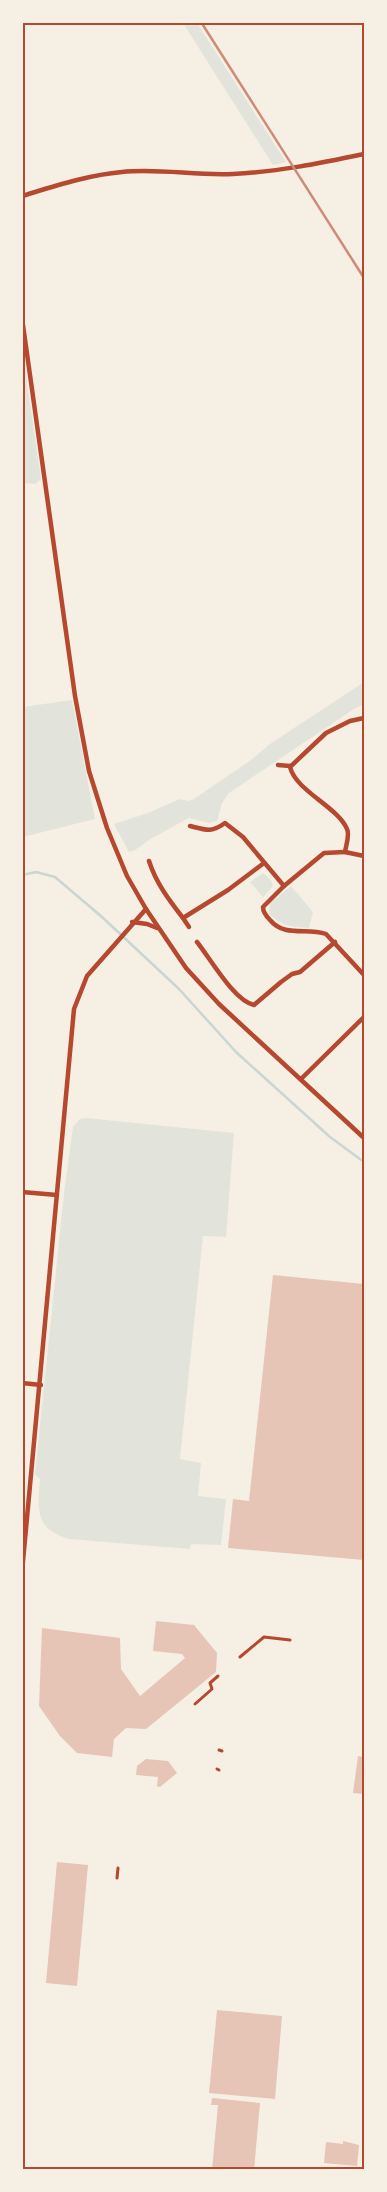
<svg xmlns="http://www.w3.org/2000/svg" width="387" height="2192" font-family="'IBM Plex Sans',sans-serif">
	<style>
		.green { fill: #e2e4dc }
		.lines { fill: none; stroke-linecap: round; stroke-linejoin: round }
		.stream { stroke: #c9d6d2; stroke-width: 2.5 }
		.building { fill: #e6c5b7 }
		.pedestrian { stroke: #b5482f; stroke-width: 3 }
		.minor { stroke: #b5482f; stroke-width: 4.5 }
		.rail { stroke: #cf8b77; stroke-width: 2.5 }
		.neatline { fill: none; stroke: #b5482f; stroke-width: 2 }
	</style>
	<rect width="100%" height="100%" fill="#f6efe4"/>
	<!-- green -->
	<g class="green">
		<path d="M183,23H197L286,162L273,165Z"/>
		<path d="M22,348L41,479L35,484L23,483Z"/>
		<path d="M364,682V704L354,709L229,793L222,803L217,821L209,823L189,818L152,838L135,850L129,852L114,824L148,813L180,799L188,801L194,799L251,760L270,744Z"/>
		<path d="M72,700L95,819L23,837V707Z"/>
		<path d="M263,873L271,880L273,886L263,897L250,882Z"/>
		<path d="M291,886L313,912L309,928C292,927 280,926 269,913L270,903Z"/>
		<path d="M86,1118L234,1133L226,1237L203,1236L180,1459L201,1463L198,1496L226,1499L221,1545L191,1544L190,1549L69,1539C34,1529 38,1509 40,1479L35,1474L64,1193L73,1127L80,1119Z"/>
	</g>
	<g class="lines">
		<!-- stream -->
		<path class="stream" d="M22,875L36,872L55,877L102,917L179,989L236,1052L330,1137L364,1162"/>
	</g>
	<!-- building -->
	<g class="building">
		<path d="M273,1275L364,1284V1560L228,1548L233,1499L249,1501Z"/>
		<path d="M156,1621L194,1625L217,1653L216,1672L146,1729L126,1728L114,1739L112,1757L77,1753L60,1736L39,1706L42,1628L120,1638L121,1669L140,1696L185,1658L182,1654L153,1651Z"/>
		<path d="M358,1756L364,1757V1794L353,1793Z"/>
		<path d="M146,1759L168,1761L177,1773L160,1787L157,1786L158,1777L136,1775L137,1766Z"/>
		<path d="M57,1862L88,1865L77,1986L46,1983Z"/>
		<path d="M217,2010L282,2016L275,2099L209,2093Z"/>
		<path d="M212,2098L260,2103L254,2170H212L218,2105H211Z"/>
		<path d="M343,2141L359,2145L357,2166L324,2163L326,2142L343,2144Z"/>
	</g>
	<g class="lines">
		<!-- pedestrian -->
		<g class="pedestrian">
			<path d="M240,1657L264,1637L290,1640"/>
			<path d="M195,1704L212,1689L210,1683L218,1676"/>
			<path d="M219,1750L222,1751"/>
			<path d="M217,1769L219,1770"/>
			<path d="M117,1878L118,1868"/>
		</g>
		<!-- minor -->
		<g class="minor">
			<path d="M22,196C55,186 88,175 122,172C159,168 196,176 233,174C277,172 321,163 364,154"/>
			<path d="M22,318L75,696L89,771L107,828L127,876L146,909L186,968L219,1004L364,1138"/>
			<path d="M364,718L350,721L326,733L290,767C296,791 338,807 347,829C350,835 346,845 345,852L364,856"/>
			<path d="M278,765L290,766"/>
			<path d="M190,826C206,830 211,833 225,823L243,837L284,886L263,907C263,912 266,916 270,920C285,938 307,927 326,934L364,975"/>
			<path d="M149,861C156,883 169,900 183,918L228,890L264,863"/>
			<path d="M284,886L324,853L345,852"/>
			<path d="M183,918L189,927"/>
			<path d="M132,922L147,924L157,928"/>
			<path d="M197,942C210,958 234,1001 254,1005L281,982L292,974L300,972L335,942"/>
			<path d="M301,1079L364,1017"/>
			<path d="M22,1192L57,1195"/>
			<path d="M22,1383L41,1385"/>
			<path d="M22,1572L74,1009L87,976L146,909"/>
		</g>
		<!-- rail -->
		<path class="rail" d="M201,22L364,278"/>
	</g>
	<!-- border -->
	<rect width="387" height="2192" fill="none" stroke="#f6efe4" stroke-width="48"/>
	<rect x="24" y="24" width="339" height="2144" class="neatline"/>
</svg>
